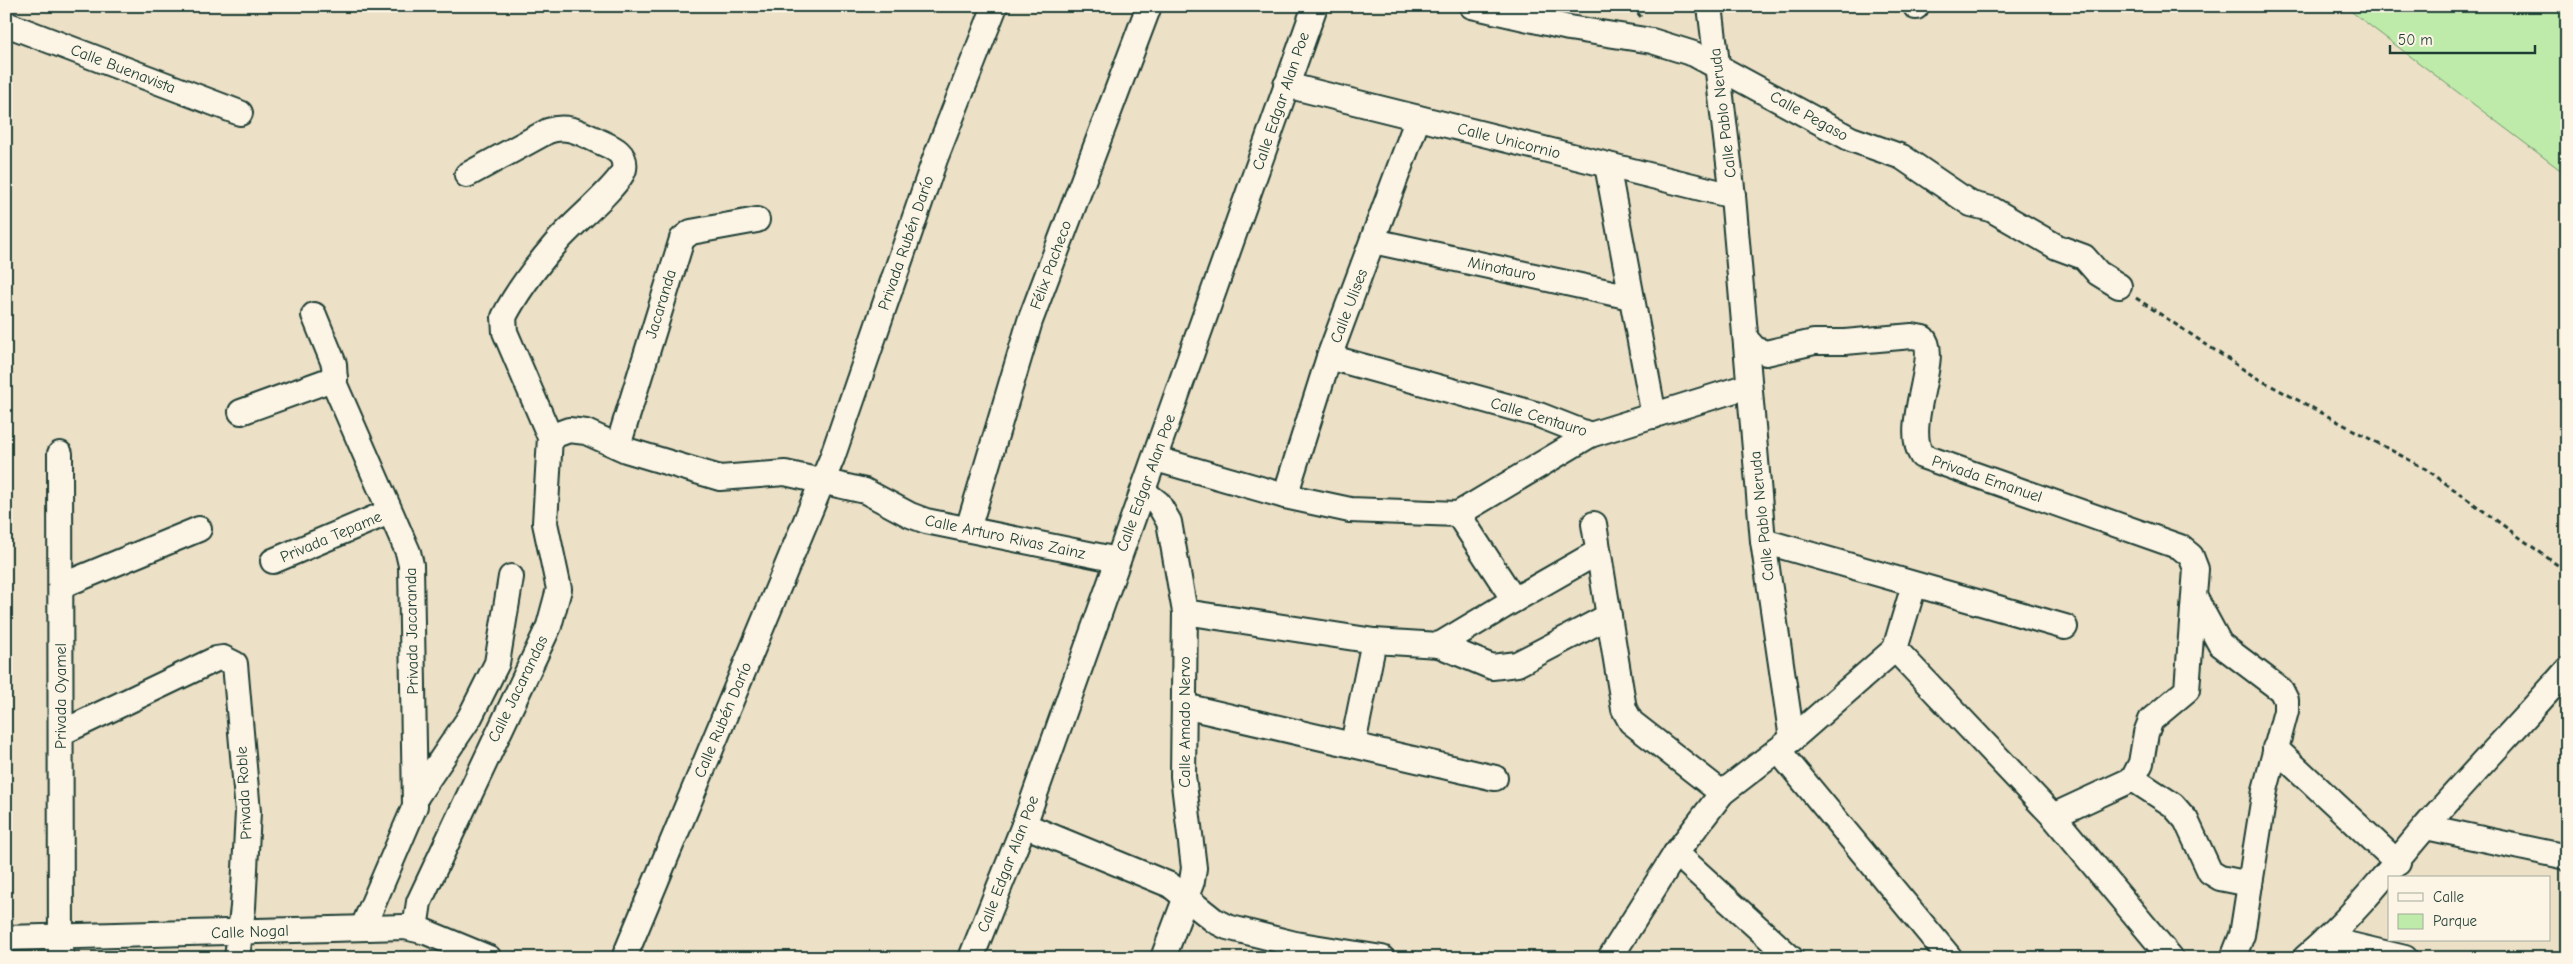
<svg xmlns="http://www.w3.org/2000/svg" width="2573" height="964" font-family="'Comic Neue',sans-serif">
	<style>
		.green { fill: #beeba9; stroke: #6e946e }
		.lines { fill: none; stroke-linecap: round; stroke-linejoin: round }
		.minor-casing { stroke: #1f3d34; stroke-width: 28 }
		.path { stroke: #1f3d34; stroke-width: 3; stroke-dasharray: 5 4; stroke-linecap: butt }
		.minor { stroke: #fcf5e5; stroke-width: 24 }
		.labels { text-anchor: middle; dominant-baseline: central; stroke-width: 4; stroke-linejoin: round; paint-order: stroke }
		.street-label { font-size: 16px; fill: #1f3d34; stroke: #fcf5e5 }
	</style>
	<rect width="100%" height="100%" fill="#ece0c6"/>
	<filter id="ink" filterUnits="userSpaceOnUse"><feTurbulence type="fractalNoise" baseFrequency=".02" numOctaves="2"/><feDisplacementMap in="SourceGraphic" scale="10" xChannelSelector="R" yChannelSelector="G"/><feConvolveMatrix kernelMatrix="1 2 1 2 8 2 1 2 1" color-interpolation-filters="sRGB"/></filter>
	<g filter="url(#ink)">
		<!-- green -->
		<path class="green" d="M2344,6H2567V175Z"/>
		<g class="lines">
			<defs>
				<g id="minor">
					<path d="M1472,6L1569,28L1652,41L1694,54L1851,139L1902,157L1971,204L1991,209L2057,247L2084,257L2098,273L2119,286"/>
					<path d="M1710,6L1733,196L1763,541L1792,739"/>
					<path d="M1916,6V7"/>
					<path d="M6,24L240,113"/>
					<path d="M1286,85L1733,196"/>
					<path d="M1607,165L1654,416"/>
					<path d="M1373,241L1631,297"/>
					<path d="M314,315L334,364L335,385L408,552L411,565L415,806L363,927"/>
					<path d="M1746,339L1755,349L1766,353L1814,342H1845L1912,336L1923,338C1941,356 1902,426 1922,456L2180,547L2191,556L2196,569L2187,690L2151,720L2146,733L2141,763L2133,779L2053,816"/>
					<path d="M1329,357L1539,415L1590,435"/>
					<path d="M241,412L335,378"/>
					<path d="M550,437L569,430L586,432L626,450L720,478L785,473L865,491L910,515L926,521L1118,560"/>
					<path d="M618,446L682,239L691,232L757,220"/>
					<path d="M60,454L61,958"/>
					<path d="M1156,459L1285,496L1350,510L1458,514L1590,435L1748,386"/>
					<path d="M1144,492L1158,503L1169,522L1185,612L1183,776L1194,868L1192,881L1163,958"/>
					<path d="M1285,496L1329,357L1418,118"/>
					<path d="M1594,524L1624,709L1631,722L1722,793"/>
					<path d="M968,529L1030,321L1149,6"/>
					<path d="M1763,541L2065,627"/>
					<path d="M273,561L389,512"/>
					<path d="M61,586L199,529"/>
					<path d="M2195,598L2220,644L2281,690L2286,700V711L2265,790L2250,884"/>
					<path d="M1514,600L1598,552"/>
					<path d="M1185,612L1374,641L1439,645L1514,600L1458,514"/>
					<path d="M1439,645L1492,667L1517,664L1609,616"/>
					<path d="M1895,649L2053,816L2171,958"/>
					<path d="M1184,706L1495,778"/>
					<path d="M61,733L216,659L223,658L235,664L248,812L243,907L237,958"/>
					<path d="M1353,744L1374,641"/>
					<path d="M2275,748L2398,863"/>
					<path d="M1778,750L1950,958"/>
					<path d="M2133,779L2173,805L2186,820L2210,872L2220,878L2250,884L2242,935L2233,958"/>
					<path d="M416,797L470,717L497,663L511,577"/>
					<path d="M1024,825L1170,885L1215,921L1227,927L1295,944L1382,958"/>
					<path d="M2426,827L2567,857"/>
					<path d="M1676,853L1791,958"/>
					<path d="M415,929L419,902L549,626L559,589L545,523L550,437L505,332L504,317C517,291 538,264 557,242C570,226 621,184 624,169C627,152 611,147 598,141C581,133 567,124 548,131L467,175"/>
					<path d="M6,938L405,927L426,932L489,958"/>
					<path d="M2326,939L2405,958"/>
					<path d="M624,958L832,458L935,159L995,6"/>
					<path d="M971,958L1024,825L1315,6"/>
					<path d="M1610,958L1676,853L1722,793L1792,739L1895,649L1914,585"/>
					<path d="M2305,958C2351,919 2388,872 2426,826C2472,773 2521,723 2567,670"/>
				</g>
			</defs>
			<!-- minor casing -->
			<use href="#minor" class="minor-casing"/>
			<!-- path -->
			<g class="path">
				<path d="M1632,6L1641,17"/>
				<path d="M2136,298L2255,377L2426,469L2567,572"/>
			</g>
			<!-- minor -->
			<use href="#minor" class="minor"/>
		</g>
	</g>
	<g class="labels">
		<!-- street labels -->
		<g class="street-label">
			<text transform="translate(123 69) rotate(21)">Calle Buenavista</text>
			<text transform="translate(1281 101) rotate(-71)">Calle Edgar Alan Poe</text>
			<text transform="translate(1723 113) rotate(-97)">Calle Pablo Neruda</text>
			<text transform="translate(1809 116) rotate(29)">Calle Pegaso</text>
			<text transform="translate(1509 141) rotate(14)">Calle Unicornio</text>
			<text transform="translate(906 243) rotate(-71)">Privada Rubén Darío</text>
			<text transform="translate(1051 265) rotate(-70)">Félix Pacheco</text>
			<text transform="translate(1502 269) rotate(12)">Minotauro</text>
			<text transform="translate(661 304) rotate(-73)">Jacaranda</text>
			<text transform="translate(1349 306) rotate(-69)">Calle Ulises</text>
			<text transform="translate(1539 417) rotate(17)">Calle Centauro</text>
			<text transform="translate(1987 479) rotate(19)">Privada Emanuel</text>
			<text transform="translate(1146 483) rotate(-70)">Calle Edgar Alan Poe</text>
			<text transform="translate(1762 516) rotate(-96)">Calle Pablo Neruda</text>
			<text transform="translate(331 537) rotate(-23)">Privada Tepame</text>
			<text transform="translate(1005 537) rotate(12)">Calle Arturo Rivas Zainz</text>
			<text transform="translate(412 631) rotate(-91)">Privada Jacaranda</text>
			<text transform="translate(518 689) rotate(-64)">Calle Jacarandas</text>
			<text transform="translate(61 696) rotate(-90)">Privada Oyamel</text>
			<text transform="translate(723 720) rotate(-67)">Calle Rubén Darío</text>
			<text transform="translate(1185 722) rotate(-90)">Calle Amado Nervo</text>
			<text transform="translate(244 793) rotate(-93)">Privada Roble</text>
			<text transform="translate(1008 864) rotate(-69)">Calle Edgar Alan Poe</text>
			<text transform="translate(250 932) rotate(-2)">Calle Nogal</text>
		</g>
	</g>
	<!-- margin -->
	<rect width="2573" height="964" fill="none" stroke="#fcf5e5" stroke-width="25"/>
	<rect x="12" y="12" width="2548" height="939" fill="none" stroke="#1f3d34" stroke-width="2" filter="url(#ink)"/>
	<!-- legend -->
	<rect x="2388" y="876" width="162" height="65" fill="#fcf5e5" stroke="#a4ab9e"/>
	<rect x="2398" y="893" width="25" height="8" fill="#fcf5e5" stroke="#a4ab9e"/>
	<text x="2433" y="902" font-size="15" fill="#1f3d34">Calle</text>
	<rect x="2398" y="914" width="25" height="15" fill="#beeba9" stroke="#a4ab9e"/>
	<text x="2433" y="926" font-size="15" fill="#1f3d34">Parque</text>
	<!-- scale -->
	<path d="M2390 45v8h145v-8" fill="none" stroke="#1f3d34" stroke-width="2.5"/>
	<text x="2398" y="45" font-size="15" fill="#1f3d34" stroke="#fcf5e5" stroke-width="4" paint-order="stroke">50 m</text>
</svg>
